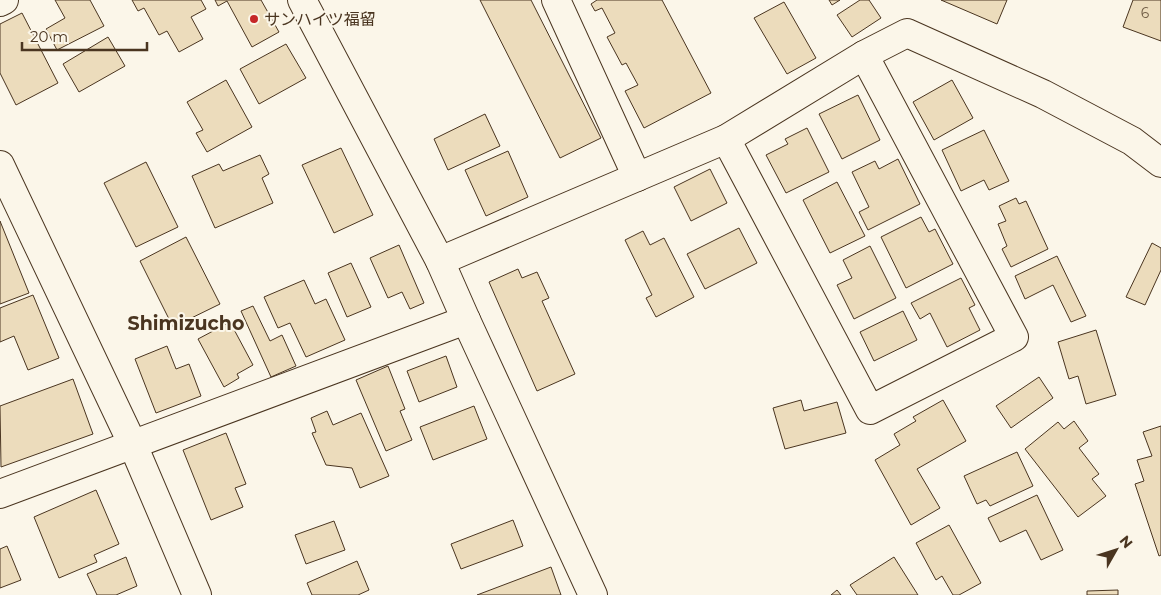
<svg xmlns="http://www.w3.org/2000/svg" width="1161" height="595" font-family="Montserrat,'Noto Sans JP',sans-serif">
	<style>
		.building { fill: #ecdcbc; stroke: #4a3520 }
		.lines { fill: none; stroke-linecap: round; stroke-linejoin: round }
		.minor-casing { stroke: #4a3520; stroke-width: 30 }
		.minor { stroke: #fbf6e9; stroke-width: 28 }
		.poi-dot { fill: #c62828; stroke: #fbf6e9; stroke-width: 2 }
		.labels { text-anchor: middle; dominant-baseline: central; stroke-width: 4; stroke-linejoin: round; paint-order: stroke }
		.number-label { font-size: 14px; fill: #725f47 }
		.poi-label { font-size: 16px; fill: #4a3520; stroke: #fbf6e9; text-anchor: start }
		.quarter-label { font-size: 19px; font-weight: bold; fill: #4a3520; stroke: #fbf6e9 }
	</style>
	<rect width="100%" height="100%" fill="#fbf6e9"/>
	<!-- building -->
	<g class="building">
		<path d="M55,0H90L104,26L57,50L46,29L65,18Z"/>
		<path d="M132,0H201L206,9L191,17L203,39L179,52L167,31L159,35L144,8L138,11Z"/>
		<path d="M215,0H261L279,32L252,47L227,1L218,6Z"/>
		<path d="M480,0H531L601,138L560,158Z"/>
		<path d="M597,0H662L711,93L644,128L625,91L638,85L626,63L622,65L607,37L615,33L602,8L595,11L591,4Z"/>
		<path d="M829,0H840L832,5Z"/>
		<path d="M860,0H869L881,18L852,37L837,15Z"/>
		<path d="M941,0H1007L997,24Z"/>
		<path d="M1133,0H1161V41L1123,27Z"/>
		<path d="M784,2L816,58L787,74L754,18Z"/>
		<path d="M22,13L58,83L16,105L0,73V24Z"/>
		<path d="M108,37L125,66L79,92L63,64Z"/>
		<path d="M286,44L306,78L259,104L240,69Z"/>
		<path d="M226,80L252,127L207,152L196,133L203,130L187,102Z"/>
		<path d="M952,80L973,118L934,140L913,102Z"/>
		<path d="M858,95L880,140L842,159L819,114Z"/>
		<path d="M485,114L500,146L448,170L434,139Z"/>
		<path d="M807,128L829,172L786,193L766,155L788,144L785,139Z"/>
		<path d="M984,130L1009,181L989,190L984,180L961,191L942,150Z"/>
		<path d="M341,148L373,215L334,233L302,165Z"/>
		<path d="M508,151L528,197L486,216L465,170Z"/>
		<path d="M260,155L269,174L262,178L273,203L215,228L192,176L219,164L223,171Z"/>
		<path d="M898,159L920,204L868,230L859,212L869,207L852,172L875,161L879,169Z"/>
		<path d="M146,162L178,227L136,247L104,183Z"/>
		<path d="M710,169L727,203L691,221L674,187Z"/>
		<path d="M837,182L865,236L830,253L803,200Z"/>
		<path d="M1016,198L1019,204L1026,201L1048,249L1011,267L1002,249L1007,246L998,224L1006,221L999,206Z"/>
		<path d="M921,217L929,232L935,229L953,264L906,288L881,237Z"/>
		<path d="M0,221L29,293L0,304Z"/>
		<path d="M739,228L757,263L705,289L687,254Z"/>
		<path d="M643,231L650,245L664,238L694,297L656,317L646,298L652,295L625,240Z"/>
		<path d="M186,237L220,304L173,327L140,261Z"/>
		<path d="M1152,243L1161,248V270L1145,305L1126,297Z"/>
		<path d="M399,245L424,303L410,309L402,292L388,298L370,258Z"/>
		<path d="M870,246L896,298L854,319L837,285L852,278L843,260Z"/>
		<path d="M1057,256L1086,316L1071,322L1053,285L1025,299L1015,276Z"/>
		<path d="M351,263L371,307L347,317L328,273Z"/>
		<path d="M518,269L522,278L537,272L549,298L542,301L575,374L537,391L489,282Z"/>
		<path d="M961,278L975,305L969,308L980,330L947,347L930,313L920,319L911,303Z"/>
		<path d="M304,280L315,304L326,299L345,340L306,357L290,323L278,328L264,297Z"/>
		<path d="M33,295L59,358L28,370L14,336L0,342V308Z"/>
		<path d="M253,306L270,341L282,335L296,366L271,377L241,311Z"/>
		<path d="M903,311L917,340L874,361L860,332Z"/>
		<path d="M230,322L253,365L237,374L239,378L224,387L198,339Z"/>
		<path d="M1096,330L1116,395L1086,404L1078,376L1069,379L1058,342Z"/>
		<path d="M167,346L176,369L189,364L201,396L156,413L135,359Z"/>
		<path d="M446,356L457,387L419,402L407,371Z"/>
		<path d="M388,366L405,409L400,411L412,440L386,451L356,380Z"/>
		<path d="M1039,377L1053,398L1011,428L996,406Z"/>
		<path d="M73,379L93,434L1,467L0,406Z"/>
		<path d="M801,400L804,411L837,402L846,433L785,449L773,408Z"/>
		<path d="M943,400L966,441L917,469L940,508L911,525L875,460L900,445L894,434L916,421L913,417Z"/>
		<path d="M474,406L487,439L433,460L420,427Z"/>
		<path d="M327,411L333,425L361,413L389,476L360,488L352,468L326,465L312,433L316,432L311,418Z"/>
		<path d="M1074,421L1088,441L1079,448L1099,474L1092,479L1106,496L1078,517L1025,449L1058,422L1064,429Z"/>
		<path d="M1161,426V555L1159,556L1135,484L1144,481L1137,460L1152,456L1143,432Z"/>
		<path d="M226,433L246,484L235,488L243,507L211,520L183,450Z"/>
		<path d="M1017,452L1033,486L990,506L986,500L977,504L964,476Z"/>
		<path d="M96,490L119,544L94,555L97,562L59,578L34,517Z"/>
		<path d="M1037,495L1063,550L1041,560L1026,530L1000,542L988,518Z"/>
		<path d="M513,520L523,546L461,569L451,544Z"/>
		<path d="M334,521L345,550L306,564L295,535Z"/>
		<path d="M949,525L981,583L959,595H953L942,576L936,580L916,543Z"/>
		<path d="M7,546L21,580L0,588V549Z"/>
		<path d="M126,557L137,586L116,595H97L87,574Z"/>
		<path d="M894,557L918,595H857L850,585Z"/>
		<path d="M357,561L369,590L358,595H312L307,583Z"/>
		<path d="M551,567L561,595H477Z"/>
		<path d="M837,590L841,595H831Z"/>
		<path d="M1118,590V595H1087V591Z"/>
	</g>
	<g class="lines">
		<defs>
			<g id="minor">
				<path d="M302,0L440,261L466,320L593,595"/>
				<path d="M556,0L637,177"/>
				<path d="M0,2L4,0"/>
				<path d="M726,139L870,410L1014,337L864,55"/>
				<path d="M0,165L133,445L197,595"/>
				<path d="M440,261L726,139L864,55L907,33L1043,94L1132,141L1161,163"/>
				<path d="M0,494L466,320"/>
			</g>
		</defs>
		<!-- minor casing -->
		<use href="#minor" class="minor-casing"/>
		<!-- minor -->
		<use href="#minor" class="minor"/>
	</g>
	<!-- markers -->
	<circle class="poi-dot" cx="254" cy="19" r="5"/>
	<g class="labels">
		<!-- number labels -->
		<g class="number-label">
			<text x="1145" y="13">6</text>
		</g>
		<!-- poi labels -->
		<g class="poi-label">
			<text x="264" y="19">サンハイツ福留</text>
		</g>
		<!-- quarter labels -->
		<g class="quarter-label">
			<text x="186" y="323">Shimizucho</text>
		</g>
	</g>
	<!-- north arrow -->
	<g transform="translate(1116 550) rotate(51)" stroke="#fbf6e9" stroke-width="4" paint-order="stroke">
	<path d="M0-4L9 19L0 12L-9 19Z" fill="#4a3520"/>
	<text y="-8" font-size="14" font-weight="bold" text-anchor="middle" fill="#4a3520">N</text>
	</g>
	<!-- scale -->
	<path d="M22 42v8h125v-8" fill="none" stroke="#4a3520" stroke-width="2.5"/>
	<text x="30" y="42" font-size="15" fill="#4a3520" stroke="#fbf6e9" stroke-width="4" paint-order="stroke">20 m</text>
</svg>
